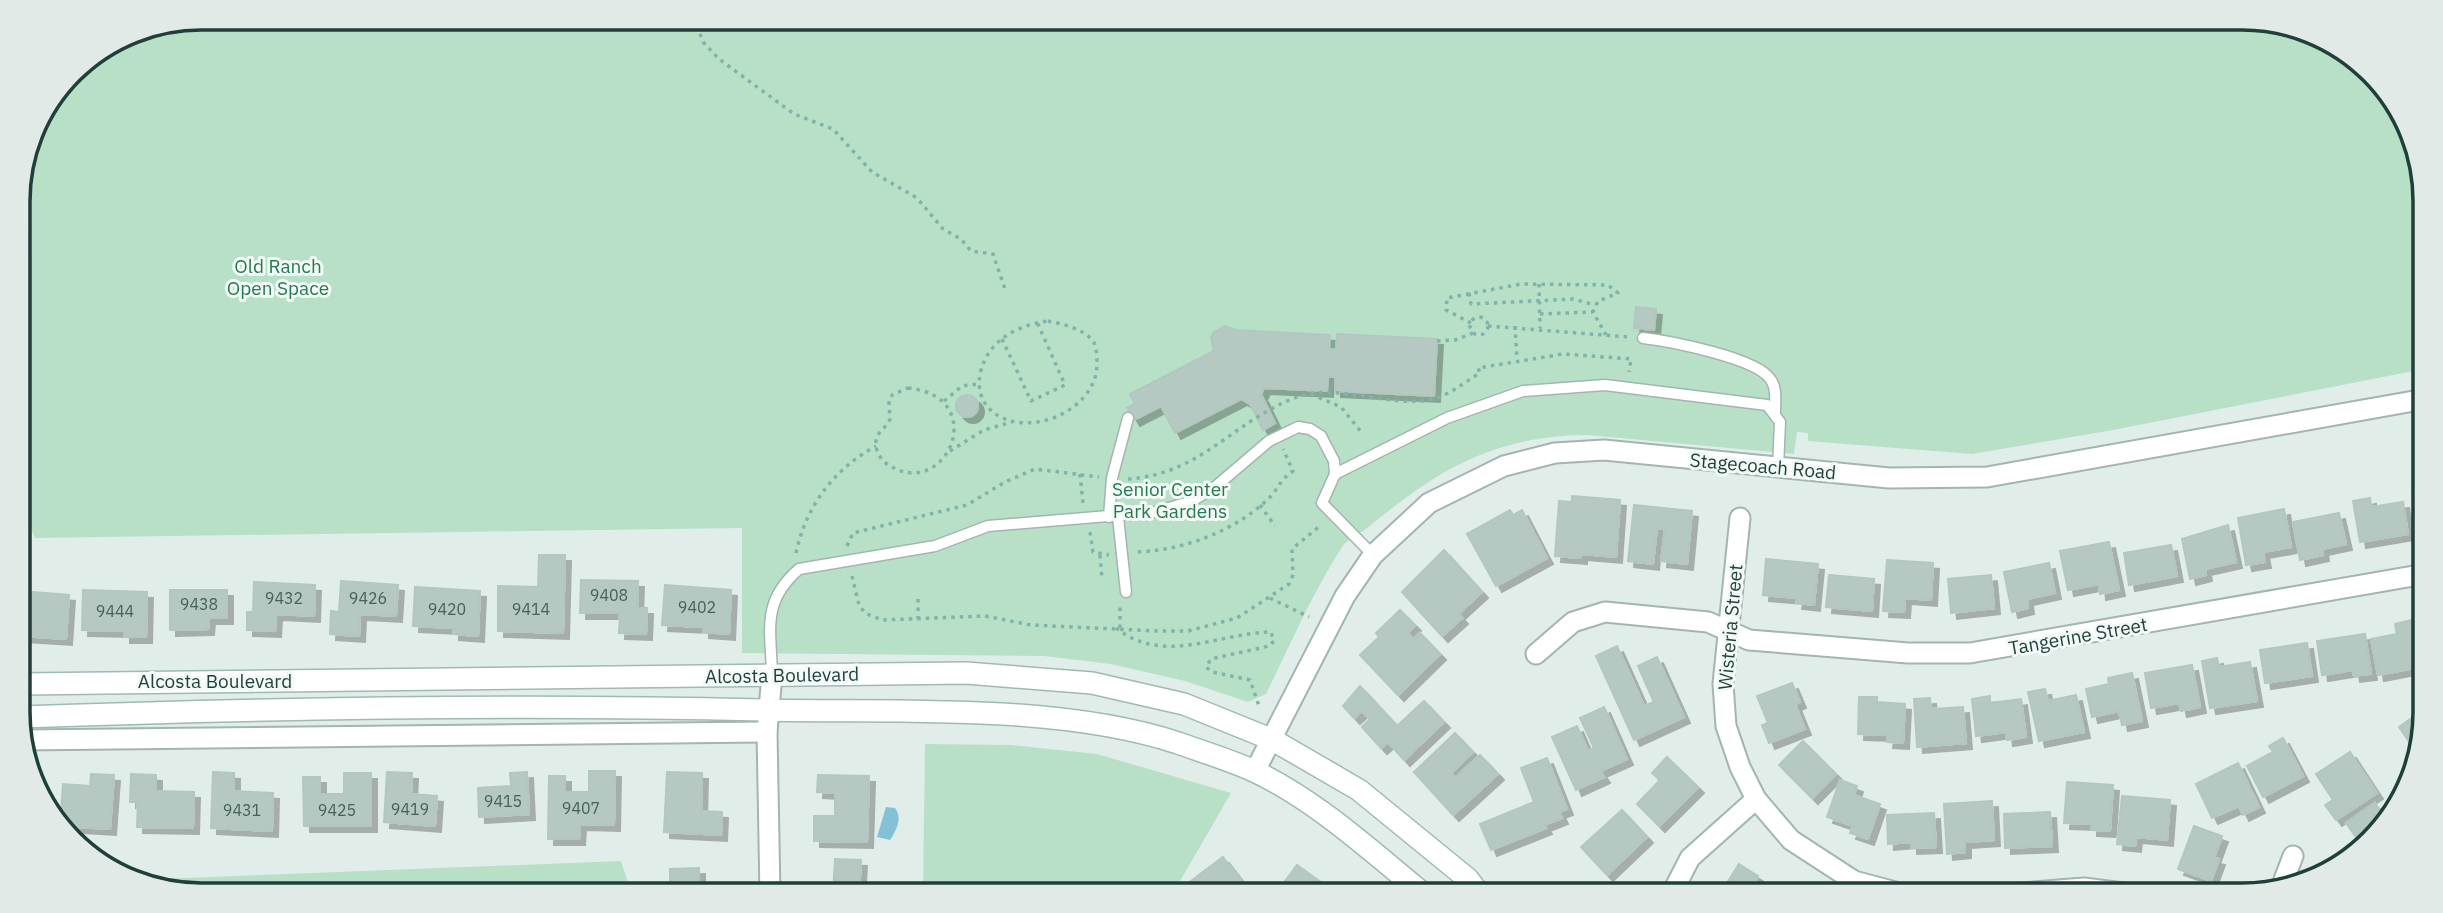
<svg xmlns="http://www.w3.org/2000/svg" width="2443" height="913" font-family="'IBM Plex Sans',sans-serif">
	<style>
		.green { fill: #b8e0c7 }
		.water { fill: #84c1d7 }
		.building { fill: #b6c8c2; stroke: #b3c7c1; stroke-width: 2; filter: url(#shadow) }
		.lines { fill: none; stroke-linecap: round; stroke-linejoin: round }
		.lane-casing { stroke: #a3b5b1; stroke-width: 13 }
		.street-casing { stroke: #a3b5b1; stroke-width: 23 }
		.secondary-casing { stroke: #9ebab3; stroke-width: 24 }
		.path { stroke: #7eb4a9; stroke-width: 3.5; stroke-dasharray: 3.5 5; stroke-linecap: butt }
		.lane { stroke: #fff; stroke-width: 10 }
		.street { stroke: #fff; stroke-width: 19 }
		.secondary { stroke: #fff; stroke-width: 21 }
		.labels { text-anchor: middle; dominant-baseline: central; stroke-width: 6; stroke-linejoin: round; paint-order: stroke }
		.number-label { font-size: 16px; fill: #45615c }
		.park-label { font-size: 19px; fill: #267a4f; stroke: #f2f9f6 }
		.street-label { font-size: 19px; fill: #1f3f3a; stroke: #f2f9f6 }
		.rim { fill: none; stroke: #1f3f3a; stroke-width: 3.5 }
	</style>
	<defs>
		<filter id="shadow"><feDropShadow dx="6" dy="6" stdDeviation="0" flood-color="#0004"/></filter>
	</defs>
	<rect width="100%" height="100%" fill="#e1ede9"/>
	<!-- green -->
	<g class="green">
		<path d="M200,18H2243L2302,27L2387,89L2424,176V369L2113,430L1972,454L1808,441V433L1797,432L1794,454L1588,435C1496,436 1441,467 1371,525C1363,532 1348,538 1342,547C1312,594 1290,645 1266,694L1248,702L1185,681L1111,664L1044,656L742,653V528L35,538L20,500L18,188L37,119L80,63L131,31Z"/>
		<path d="M925,744L1012,745L1097,754L1231,793L1172,895H923Z"/>
		<path d="M621,861L632,895H200L141,886L133,880Z"/>
	</g>
	<!-- water -->
	<path class="water" d="M886,807L895,808C903,818 896,831 890,840L877,837Z"/>
	<!-- building -->
	<g class="building">
		<path d="M1636,307L1656,309L1654,330L1634,328Z"/>
		<path d="M1224,326L1236,330L1330,335L1329,349H1336L1337,334L1437,339L1434,396L1335,391V377H1328L1327,391L1264,388L1257,402L1250,404L1241,399L1175,433L1161,406L1134,420L1127,408L1135,404L1130,394L1214,351L1211,338L1213,333Z"/>
		<circle cx="967" cy="406" r="11"/>
		<path d="M1262,396L1275,423L1263,430L1250,404Z"/>
		<path d="M2425,483V534L2421,535L2412,485Z"/>
		<path d="M1572,496L1620,500L1616,557L1581,554V558L1555,556L1559,501L1572,502Z"/>
		<path d="M2370,498L2371,507L2403,502L2408,534L2360,542L2353,501Z"/>
		<path d="M1634,505L1692,511L1687,564L1661,561L1665,529L1657,528L1653,564L1628,561Z"/>
		<path d="M2284,509L2291,547L2263,552L2265,562L2246,565L2238,518Z"/>
		<path d="M1510,510L1513,515L1522,510L1547,558L1496,586L1467,534Z"/>
		<path d="M2339,513L2346,544L2322,549L2323,555L2300,560L2293,522Z"/>
		<path d="M2228,525L2236,562L2205,569L2206,575L2190,579L2182,539Z"/>
		<path d="M2109,542L2119,590L2100,594L2099,584L2068,590L2060,551Z"/>
		<path d="M2171,545L2177,576L2129,585L2124,553Z"/>
		<path d="M1444,550L1482,592L1458,614L1462,618L1442,636L1402,592Z"/>
		<path d="M539,555H565L563,633L498,631V586L538,587Z"/>
		<path d="M1766,559L1818,564L1814,605L1796,603L1797,598L1763,595Z"/>
		<path d="M1887,560L1933,563L1931,600L1905,598L1904,612L1883,611Z"/>
		<path d="M2049,563L2055,593L2027,599L2028,608L2012,612L2004,572Z"/>
		<path d="M1829,575L1874,579L1872,611L1826,607Z"/>
		<path d="M1991,575L1994,608L1951,613L1948,579Z"/>
		<path d="M581,580L638,581L637,608H647L646,634L619,633L620,613H580Z"/>
		<path d="M341,581L398,585L396,616L360,614L359,636L330,634L331,611L339,612Z"/>
		<path d="M254,582L315,585L314,616L276,614L275,631L247,630V612H253Z"/>
		<path d="M665,585L731,590L729,634L703,632V627L662,625Z"/>
		<path d="M415,587L480,591L478,636L453,634V628L413,626Z"/>
		<path d="M83,590L147,592L146,637H124V631L82,630Z"/>
		<path d="M170,590H227V618H209L208,629L170,630Z"/>
		<path d="M20,591L69,595L66,639L20,636Z"/>
		<path d="M1400,610L1415,625L1407,633L1414,639L1420,633L1440,654L1398,695L1360,655L1379,637L1376,633Z"/>
		<path d="M2416,619L2425,666L2378,675L2371,639L2397,634L2395,624Z"/>
		<path d="M2365,634L2371,674L2354,676L2353,670L2322,675L2317,641Z"/>
		<path d="M2307,643L2312,676L2265,683L2260,650Z"/>
		<path d="M1617,646L1644,706L1654,702L1638,666L1657,657L1684,717L1634,740L1596,656Z"/>
		<path d="M2217,658L2219,667L2250,662L2257,701L2210,708L2202,661Z"/>
		<path d="M2192,665L2200,707L2181,711L2179,703L2151,708L2145,673Z"/>
		<path d="M2132,673L2142,721L2122,725L2119,711L2092,717L2086,689L2109,684L2108,678Z"/>
		<path d="M1792,683L1800,702L1795,704L1805,729L1769,743L1762,725L1768,723L1757,696Z"/>
		<path d="M1360,686L1397,726L1424,701L1444,722L1404,760L1388,742L1381,748L1362,727L1370,719L1362,711L1354,718L1343,706Z"/>
		<path d="M2045,689L2048,701L2076,695L2084,732L2039,741L2028,692Z"/>
		<path d="M1990,696V703L2021,699L2026,737L2007,740L2006,732L1976,736L1972,699Z"/>
		<path d="M1859,697H1877V702L1905,704L1903,743L1887,742L1888,735L1858,734Z"/>
		<path d="M1930,698L1931,709L1963,707L1966,743L1917,747L1914,699Z"/>
		<path d="M1604,707L1627,759L1600,771L1604,777L1576,790L1552,737L1577,726L1588,751L1594,748L1580,718Z"/>
		<path d="M2420,712L2425,718L2418,755L2399,727Z"/>
		<path d="M1455,733L1473,752L1451,773L1455,778L1480,755L1498,774L1453,815L1414,772Z"/>
		<path d="M2283,738L2303,776L2263,797L2247,766L2273,752L2269,746Z"/>
		<path d="M1803,741L1836,774L1812,798L1779,765Z"/>
		<path d="M2350,752L2377,793L2336,820L2325,805L2333,800L2316,774Z"/>
		<path d="M1667,757L1698,787L1659,826L1637,804L1660,780L1652,773Z"/>
		<path d="M1547,758L1567,809L1559,812L1562,818L1544,825L1546,828L1491,850L1480,824L1534,802L1521,768Z"/>
		<path d="M2238,763L2259,807L2243,815L2239,806L2212,818L2196,784Z"/>
		<path d="M589,771H615L614,825L580,824L579,839H548L549,776H565V792H589Z"/>
		<path d="M213,772L234,773V791L273,793L272,831L211,828Z"/>
		<path d="M387,772L412,773L411,794L437,796L435,826L384,822Z"/>
		<path d="M527,772L529,814L479,817L478,788L511,786L510,773Z"/>
		<path d="M667,772L702,773L701,811L722,812L721,835L664,832Z"/>
		<path d="M344,773H371V826H304L303,777H320V794H344Z"/>
		<path d="M91,774L114,775L110,829L60,826L63,784L90,786Z"/>
		<path d="M131,774L156,775V791L194,792L193,828L137,827L138,802H130Z"/>
		<path d="M818,775L869,776L867,842L814,841V816H835V793L817,792Z"/>
		<path d="M1840,780L1857,786L1854,795L1880,804L1868,839L1850,833L1853,826L1827,817Z"/>
		<path d="M2067,782L2113,785L2110,831L2091,830V824L2064,823Z"/>
		<path d="M2122,796L2170,800L2167,840L2136,837L2135,846L2117,844Z"/>
		<path d="M1992,801L1994,840L1965,842V852L1947,854L1944,804Z"/>
		<path d="M2375,803L2384,816L2365,842L2360,834L2356,837L2346,823Z"/>
		<path d="M1622,810L1647,837L1607,875L1581,847Z"/>
		<path d="M2050,812L2052,846L2005,848L2004,814Z"/>
		<path d="M1934,813L1936,847L1911,848V842L1888,844L1887,815Z"/>
		<path d="M2194,826L2222,836L2214,858L2219,859L2211,881L2178,869Z"/>
		<path d="M1223,857L1243,883L1227,895H1183L1179,890Z"/>
		<path d="M835,859L861,860L859,895H833Z"/>
		<path d="M1739,864L1758,876L1753,884L1770,895L1720,894Z"/>
		<path d="M1297,865L1339,895H1275Z"/>
		<path d="M699,868V891H721V895H670V869Z"/>
		<path d="M1586,885L1589,895H1553Z"/>
	</g>
	<g class="lines">
		<defs>
			<g id="lane">
				<path d="M1643,338C1669,341 1758,358 1771,380C1777,389 1775,401 1775,412"/>
				<path d="M1335,474L1447,418L1523,391L1605,385L1767,405L1780,422L1778,467"/>
				<path d="M1109,517L1112,478L1128,418"/>
				<path d="M1118,517L1126,592"/>
				<path d="M772,675C771,630 761,602 799,569L935,546L988,526L1156,512L1192,501L1215,487L1269,441L1298,427L1310,429L1321,436L1334,461L1335,474L1322,503L1373,555"/>
				<path d="M267,895H295"/>
			</g>
			<g id="street">
				<path d="M1740,518L1723,684L1726,726L1740,767L1756,799L1791,840L1854,881L1907,895"/>
				<path d="M1536,654L1573,622L1605,612L1708,622L1749,640L1908,653H1970L2425,574"/>
				<path d="M21,740L767,732"/>
				<path d="M1255,771L1345,596L1373,555L1429,503L1504,466L1555,453L1604,450L1889,478L1987,477L2425,399"/>
				<path d="M2282,885L2293,856"/>
				<path d="M770,895L767,732L772,675"/>
				<path d="M1671,895L1690,858L1756,799"/>
				<path d="M1995,895L2084,888L2139,895"/>
			</g>
			<g id="secondary">
				<path d="M21,684L966,673L1092,683L1184,704L1273,740L1359,790L1468,879L1480,895"/>
				<path d="M21,717C268,708 517,704 765,710C894,713 1056,703 1178,743C1203,752 1230,760 1254,771C1316,800 1372,852 1425,895"/>
			</g>
		</defs>
		<!-- lane casing -->
		<use href="#lane" class="lane-casing"/>
		<!-- street casing -->
		<use href="#street" class="street-casing"/>
		<!-- secondary casing -->
		<use href="#secondary" class="secondary-casing"/>
		<!-- path -->
		<g class="path">
			<path d="M694,18L703,42L719,59L794,114L833,129L872,172L917,198L943,229L961,239L971,251L993,254L1005,289"/>
			<path d="M1539,284L1540,328"/>
			<path d="M1469,293L1471,304L1573,299L1595,305"/>
			<path d="M1540,314L1593,312"/>
			<circle cx="1479" cy="326" r="9"/>
			<path d="M1048,321C1062,324 1082,328 1092,340C1097,345 1096,353 1097,360C1100,405 1041,435 1003,418C967,402 976,358 1003,338C1015,329 1032,323 1048,321Z"/>
			<path d="M1471,323L1446,310L1447,298L1521,284L1608,285L1618,293L1598,301L1593,312L1606,335"/>
			<path d="M1488,326L1629,337"/>
			<path d="M1515,326L1517,359"/>
			<path d="M1002,339L1031,401L1065,385L1037,322"/>
			<path d="M1437,341L1455,340L1473,333"/>
			<path d="M908,388C993,397 945,504 887,464C880,459 875,450 876,441C877,431 887,428 890,419L889,403L892,395Z"/>
			<path d="M1311,394L1341,407L1362,433"/>
			<path d="M944,401L962,386L978,384"/>
			<path d="M950,451L984,430L1012,422"/>
			<path d="M1080,474L1083,503"/>
			<path d="M1128,479C1203,474 1234,419 1300,396C1337,383 1393,409 1433,399C1452,394 1464,382 1480,373L1478,368L1563,354L1631,359L1629,372"/>
			<path d="M1260,505L1275,526"/>
			<path d="M1090,532L1093,552L1109,555"/>
			<path d="M847,546L853,533L967,505L1005,482L1035,469L1099,477"/>
			<path d="M1138,552C1184,550 1235,531 1268,499C1279,489 1279,480 1293,471L1283,449"/>
			<path d="M796,553C806,506 834,469 876,446"/>
			<path d="M1100,555L1102,579"/>
			<path d="M852,576L859,605L865,613L882,620L985,616L1031,625L1157,631H1188L1237,618L1289,584L1293,575L1292,549L1321,525"/>
			<path d="M1270,598L1309,617"/>
			<path d="M918,599V619"/>
			<path d="M1116,628C1164,666 1218,633 1271,632L1274,641L1269,646L1211,659L1206,667L1212,672L1250,680L1259,706"/>
			<path d="M1120,628V606"/>
		</g>
		<!-- lane -->
		<use href="#lane" class="lane"/>
		<!-- street -->
		<use href="#street" class="street"/>
		<!-- secondary -->
		<use href="#secondary" class="secondary"/>
	</g>
	<g class="labels">
		<!-- number labels -->
		<g class="number-label">
			<text x="609" y="595">9408</text>
			<text x="284" y="598">9432</text>
			<text x="368" y="598">9426</text>
			<text x="199" y="604">9438</text>
			<text x="697" y="607">9402</text>
			<text x="447" y="609">9420</text>
			<text x="531" y="609">9414</text>
			<text x="115" y="611">9444</text>
			<text x="503" y="801">9415</text>
			<text x="581" y="808">9407</text>
			<text x="410" y="809">9419</text>
			<text x="242" y="810">9431</text>
			<text x="337" y="810">9425</text>
		</g>
		<!-- park labels -->
		<g class="park-label">
			<text x="278" y="266">Old Ranch<tspan x="278" dy="22">Open Space</tspan></text>
			<text x="1170" y="489">Senior Center<tspan x="1170" dy="22">Park Gardens</tspan></text>
		</g>
		<!-- street labels -->
		<g class="street-label">
			<text transform="translate(1763 466) rotate(5)">Stagecoach Road</text>
			<text transform="translate(1730 627) rotate(-85)">Wisteria Street</text>
			<text transform="translate(2078 636) rotate(-10)">Tangerine Street</text>
			<text transform="translate(782 675) rotate(-1)">Alcosta Boulevard</text>
			<text x="215" y="681">Alcosta Boulevard</text>
		</g>
	</g>
	<!-- crop -->
	<path d="M0 0H2443V913H0ZM201 30H2242A171 171 0 0 1 2413 201V712A171 171 0 0 1 2242 883H201A171 171 0 0 1 30 712V201A171 171 0 0 1 201 30Z" fill="#e1eae7" fill-rule="evenodd"/>
	<path class="rim" d="M201 30H2242A171 171 0 0 1 2413 201V712A171 171 0 0 1 2242 883H201A171 171 0 0 1 30 712V201A171 171 0 0 1 201 30Z"/>
</svg>
